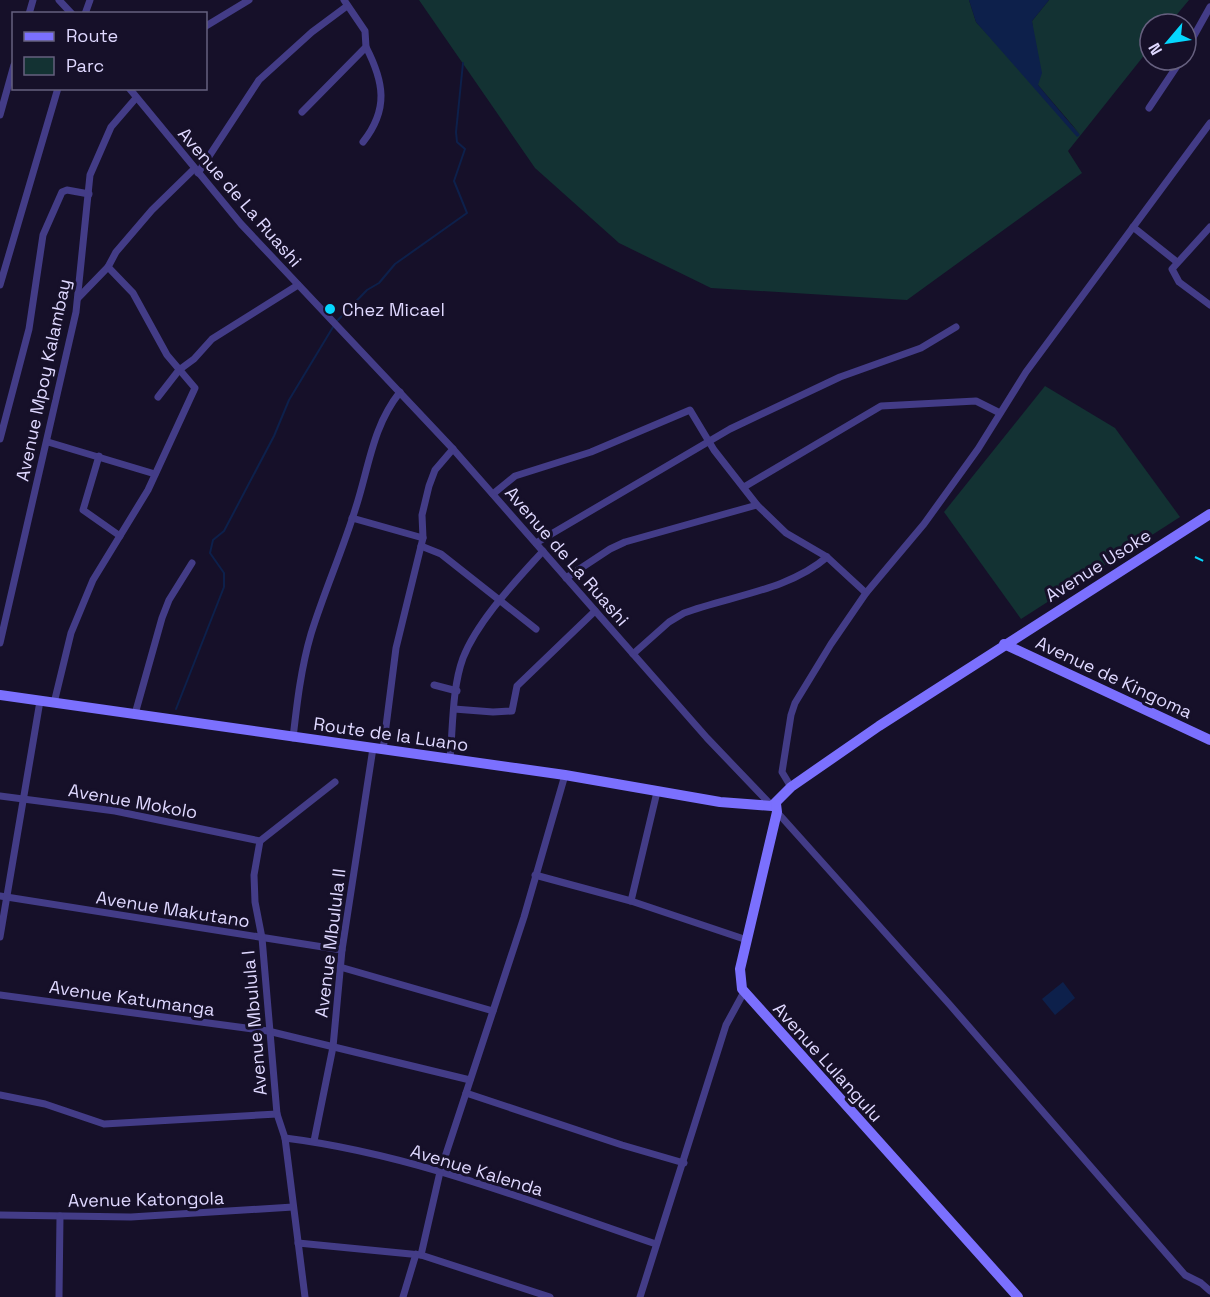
<svg xmlns="http://www.w3.org/2000/svg" width="1210" height="1297" font-family="'Space Grotesk',sans-serif">
	<style>
		.green { fill: #133233 }
		.water { fill: #0d204b }
		.lines { fill: none; stroke-linecap: round; stroke-linejoin: round }
		.stream { stroke: #0d204b; stroke-width: 2 }
		.street { stroke: #433c87; stroke-width: 7 }
		.secondary { stroke: #7b70fe; stroke-width: 10 }
		.rail { stroke: #05d7fe; stroke-width: 2; stroke-dasharray: 9 8; stroke-linecap: butt }
		.poi-dot { fill: #05d7fe; stroke: #161029; stroke-width: 2 }
		.labels { text-anchor: middle; dominant-baseline: central; stroke-width: 6; stroke-linejoin: round; paint-order: stroke }
		.street-label { font-size: 18px; fill: #dfd8ff; stroke: #161029 }
		.poi-label { font-size: 18px; fill: #dfd8ff; stroke: #161029; text-anchor: start }
	</style>
	<rect width="100%" height="100%" fill="#161029"/>
	<!-- green -->
	<g class="green">
		<path d="M419,0H969L976,22L1080,134L1038,85L1032,21L1049,0H1189L1169,24H1150V48L1068,151L1082,173L907,300L711,288L619,243L535,168Z"/>
		<path d="M1045,386L1115,428L1180,517L1021,619L944,512Z"/>
	</g>
	<!-- water -->
	<g class="water">
		<path d="M969,0H1049L1032,21L1042,73L1038,85L1080,135L1077,137L976,22Z"/>
		<path d="M1063,982L1075,998L1055,1015L1042,999Z"/>
	</g>
	<g class="lines">
		<!-- stream -->
		<g class="stream">
			<path d="M336,322L367,290L379,283L395,264L467,213L454,181L465,149L457,142L456,132L463,63"/>
			<path d="M176,709L224,587V573L210,553L213,540L224,531L274,436L289,400L333,327"/>
		</g>
		<!-- street -->
		<g class="street">
			<path d="M59,0L72,14"/>
			<path d="M29,14L33,0"/>
			<path d="M85,14L90,0"/>
			<path d="M206,26L249,0"/>
			<path d="M1186,50L1210,7"/>
			<path d="M129,88L241,224L453,449L707,738L772,806"/>
			<path d="M1149,108L1181,60"/>
			<path d="M302,112L366,47L365,31L344,0"/>
			<path d="M0,115L14,65"/>
			<path d="M363,142C389,109 384,82 366,47"/>
			<path d="M198,173L259,80L312,32L347,6"/>
			<path d="M1133,227L1177,262"/>
			<path d="M1210,227L1172,269L1179,282L1210,305"/>
			<path d="M108,267L116,252L152,210L194,169"/>
			<path d="M0,285L58,88"/>
			<path d="M158,397L179,370L194,359L212,339L298,285"/>
			<path d="M0,439L29,329L43,235L62,192L67,190L89,194"/>
			<path d="M48,442L155,474"/>
			<path d="M99,456L83,510L120,536"/>
			<path d="M744,487L881,406L976,401L1000,413"/>
			<path d="M493,494L515,476L591,452L690,410L714,450L757,505L786,533L827,557L866,593"/>
			<path d="M352,518L423,538"/>
			<path d="M536,543L730,429L840,377L921,348L956,327"/>
			<path d="M421,546L441,554L536,629"/>
			<path d="M566,578L610,549L625,542L757,505"/>
			<path d="M0,643L76,312L90,175L111,127L136,98"/>
			<path d="M633,654L669,622L684,613C730,596 789,590 827,557"/>
			<path d="M434,685L457,691"/>
			<path d="M54,703L71,633L93,580L148,490L195,388L167,355L133,293L108,267L78,298"/>
			<path d="M454,709L493,712L512,711L517,686L595,611"/>
			<path d="M135,714L162,618L169,600L192,563"/>
			<path d="M293,738C297,703 301,668 311,634C324,592 342,552 355,510C369,468 372,427 400,392"/>
			<path d="M383,750L396,648L423,538L422,515L429,486L435,470L453,449"/>
			<path d="M450,759C453,727 452,688 463,658C478,620 516,581 543,551"/>
			<path d="M791,787L782,772L791,715L795,703L831,644L866,593L924,524L978,449L1026,372L1210,123"/>
			<path d="M0,796L115,811L260,841"/>
			<path d="M777,812L950,1005L1185,1275L1201,1283L1210,1291"/>
			<path d="M535,875L631,901L747,940"/>
			<path d="M0,896L342,950"/>
			<path d="M631,901L657,792"/>
			<path d="M0,937L40,701"/>
			<path d="M340,967L493,1011"/>
			<path d="M0,995L268,1031L470,1080"/>
			<path d="M466,1093L622,1145L684,1163"/>
			<path d="M0,1095L45,1104L104,1124L277,1114"/>
			<path d="M285,1138C413,1154 535,1203 656,1244"/>
			<path d="M314,1141L333,1047L342,950L373,748"/>
			<path d="M0,1215L131,1217L293,1207"/>
			<path d="M298,1243L421,1255L550,1297"/>
			<path d="M421,1255L440,1172L524,917L565,775"/>
			<path d="M59,1297L60,1216"/>
			<path d="M305,1297L285,1138L277,1114L262,938L255,902L254,875L260,841L335,782"/>
			<path d="M403,1297L416,1254"/>
			<path d="M640,1297L726,1025L744,992"/>
		</g>
		<!-- secondary -->
		<g class="secondary">
			<path d="M1004,644L1210,740"/>
			<path d="M0,695L565,775L720,802L772,806L791,787L879,726L1210,514"/>
			<path d="M776,804L777,812L740,969L742,989L1018,1297"/>
		</g>
		<!-- rail -->
		<path class="rail" d="M1195,557L1210,564"/>
	</g>
	<!-- markers -->
	<circle class="poi-dot" cx="330" cy="309" r="6"/>
	<g class="labels">
		<!-- street labels -->
		<g class="street-label">
			<text transform="translate(240 197) rotate(49)">Avenue de La Ruashi</text>
			<text transform="translate(43 380) rotate(-78)">Avenue Mpoy Kalambay</text>
			<text transform="translate(567 556) rotate(49)">Avenue de La Ruashi</text>
			<text transform="translate(1098 565) rotate(-32)">Avenue Usoke</text>
			<text transform="translate(1114 677) rotate(25)">Avenue de Kingoma</text>
			<text transform="translate(391 734) rotate(8)">Route de la Luano</text>
			<text transform="translate(133 801) rotate(10)">Avenue Mokolo</text>
			<text transform="translate(173 909) rotate(9)">Avenue Makutano</text>
			<text transform="translate(330 943) rotate(-83)">Avenue Mbulula II</text>
			<text transform="translate(132 998) rotate(8)">Avenue Katumanga</text>
			<text transform="translate(254 1023) rotate(-95)">Avenue Mbulula I</text>
			<text transform="translate(828 1062) rotate(48)">Avenue Lulangulu</text>
			<text transform="translate(477 1170) rotate(17)">Avenue Kalenda</text>
			<text transform="translate(146 1199) rotate(-1)">Avenue Katongola</text>
		</g>
		<!-- poi labels -->
		<g class="poi-label">
			<text x="342" y="309">Chez Micael</text>
		</g>
	</g>
	<!-- legend -->
	<rect x="12" y="12" width="195" height="78" fill="#161029" stroke="#66607f" stroke-width="1.5"/>
	<rect x="24" y="32" width="30" height="9" fill="#7b70fe" stroke="#66607f" stroke-width="1.5"/>
	<text x="66" y="42" font-size="18" fill="#dfd8ff">Route</text>
	<rect x="24" y="57" width="30" height="18" fill="#133233" stroke="#66607f" stroke-width="1.5"/>
	<text x="66" y="72" font-size="18" fill="#dfd8ff">Parc</text>
	<!-- north arrow -->
	<g transform="translate(1168 42) rotate(241)"><circle r="28" fill="#161029" stroke="#66607f" stroke-width="1.5"/>
	<path d="M0-4.5L10 22L0 15L-10 22Z" fill="#05d7fe"/>
	<text y="-9" font-size="16" font-weight="bold" text-anchor="middle" fill="#dfd8ff">N</text>
	</g>
</svg>
